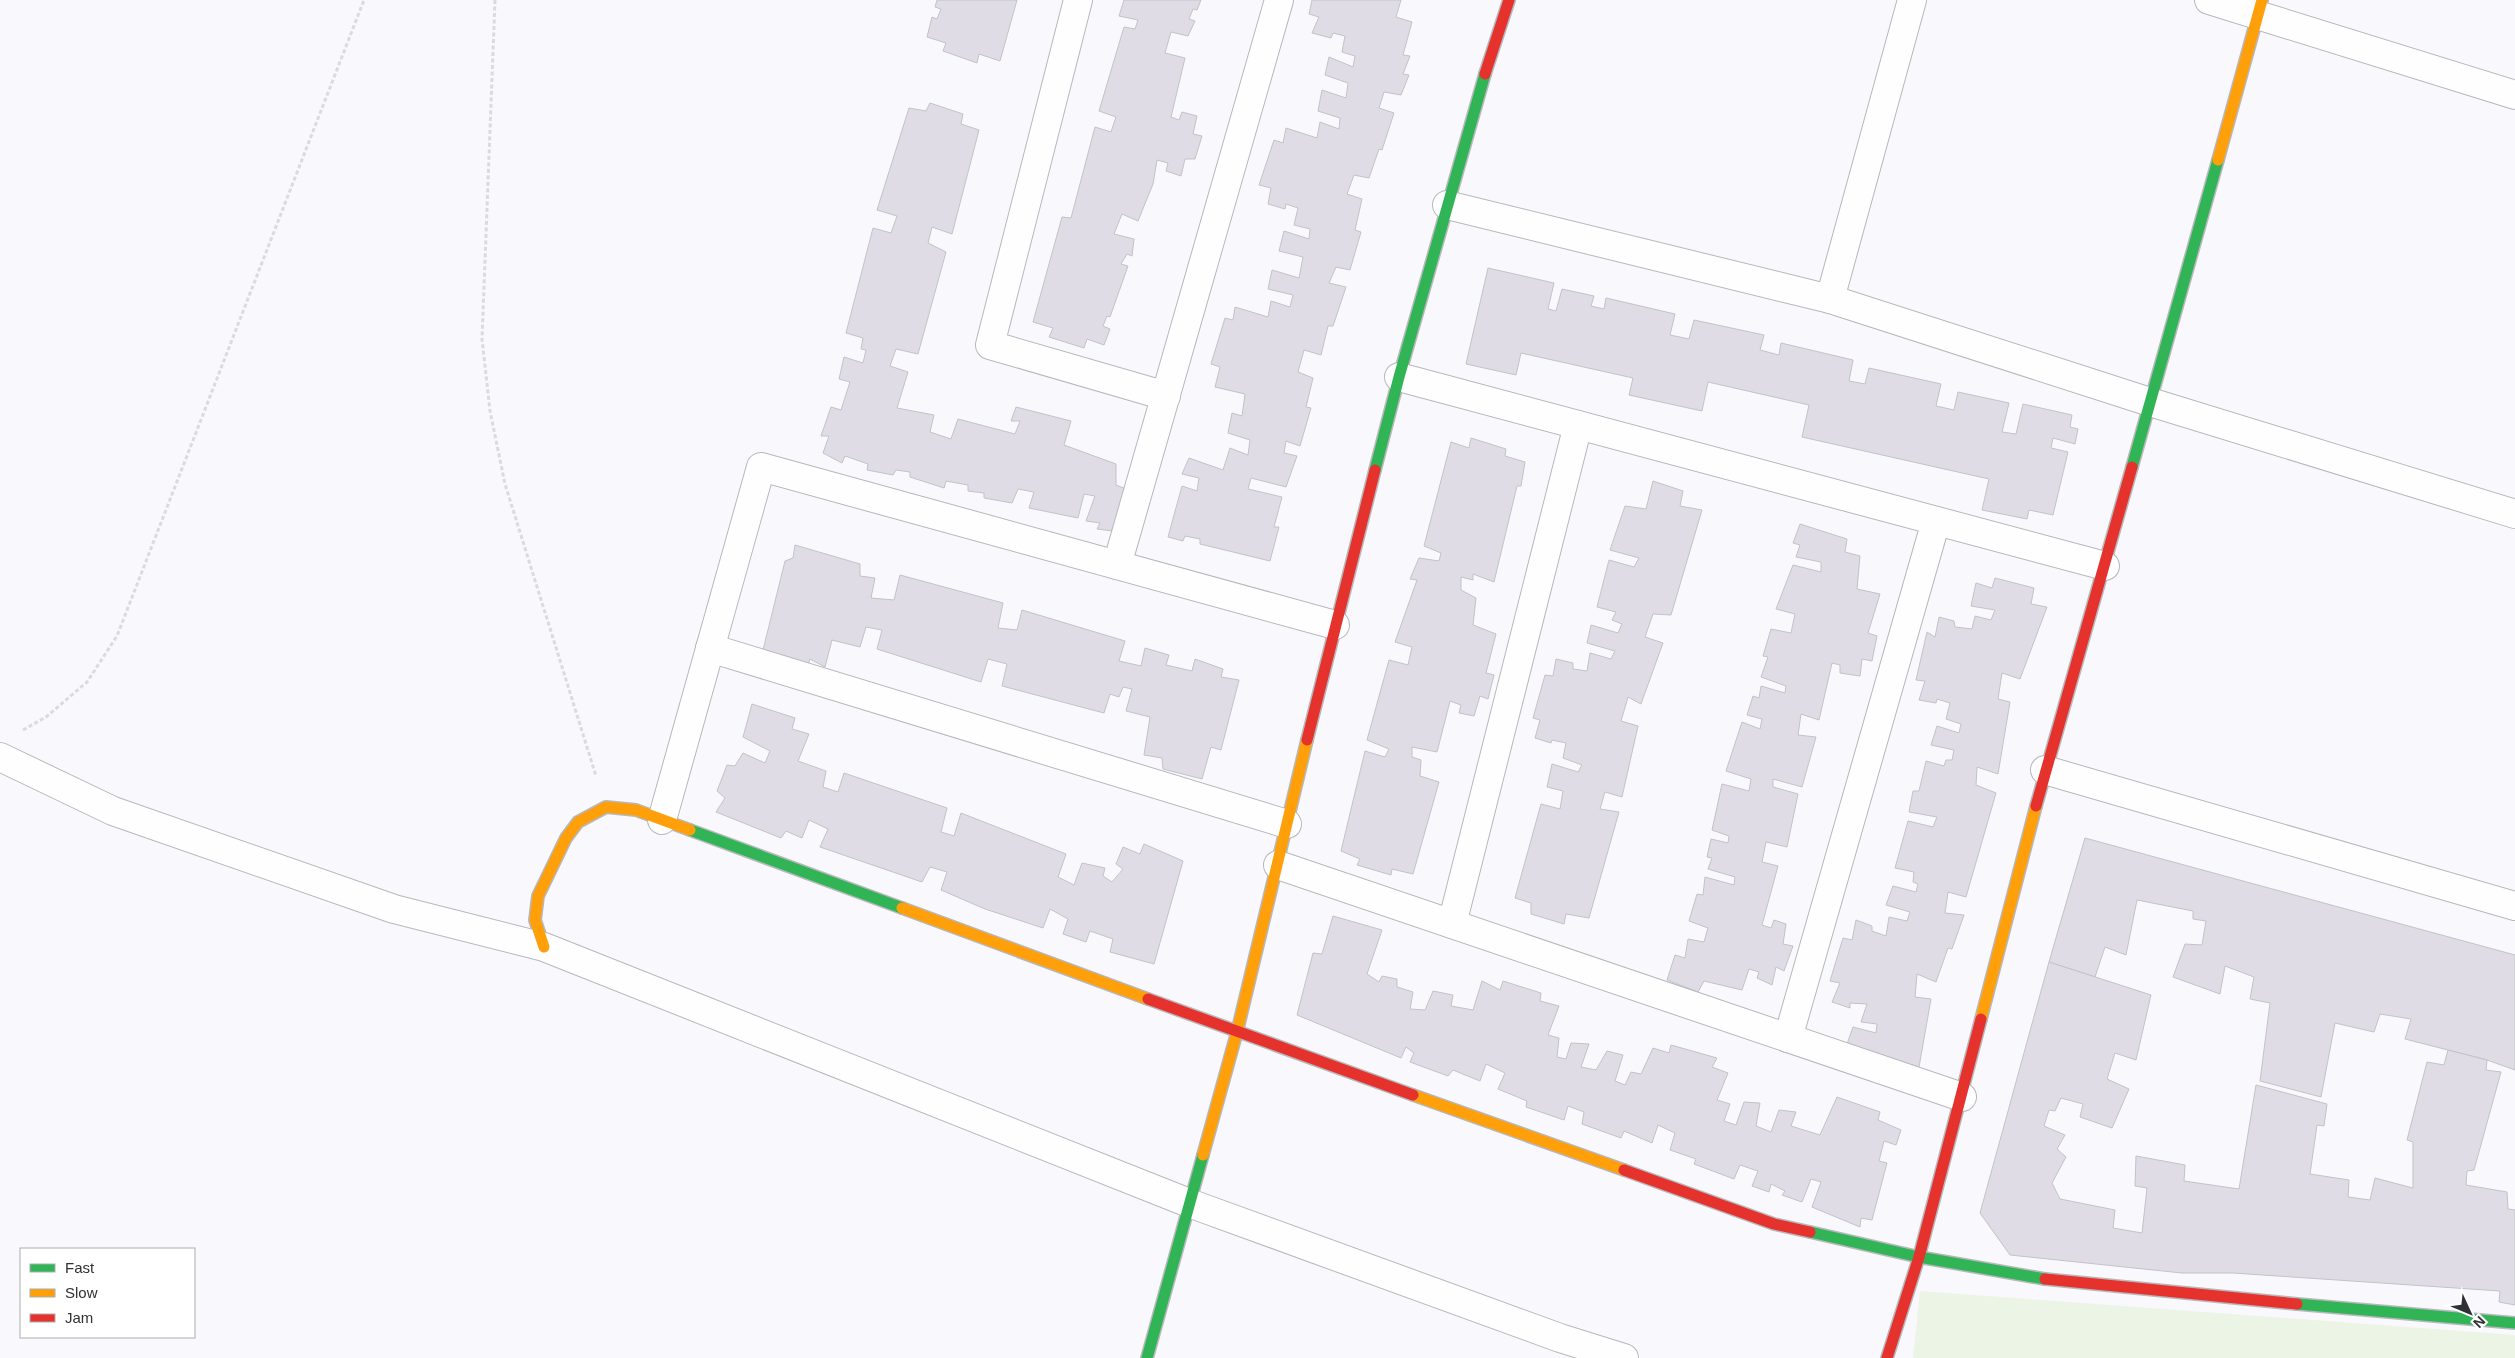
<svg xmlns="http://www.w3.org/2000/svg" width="2515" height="1358" font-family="Arial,sans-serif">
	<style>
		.green { fill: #ebf4e5 }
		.building { fill: #dfdce6; stroke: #c3c3c6 }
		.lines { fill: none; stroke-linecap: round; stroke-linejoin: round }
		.street-casing { stroke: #b7b8bc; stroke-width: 30 }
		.fast-casing { stroke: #b7b8bc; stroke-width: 14 }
		.slow-casing { stroke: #b7b8bc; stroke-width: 14 }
		.jam-casing { stroke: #b7b8bc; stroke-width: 14 }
		.path { stroke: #dbdbdd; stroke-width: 3; stroke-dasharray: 4 2.5; stroke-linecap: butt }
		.street { stroke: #fefeff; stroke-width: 28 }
		.fast { stroke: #30b455; stroke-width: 11 }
		.slow { stroke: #ff9f0a; stroke-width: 11 }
		.jam { stroke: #e5322d; stroke-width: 11 }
	</style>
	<rect width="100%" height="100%" fill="#f8f8fd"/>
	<!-- green -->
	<path class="green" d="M1920,1291L2515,1335V1358H1913Z"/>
	<!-- building -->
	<g class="building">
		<path d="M937,0H1017L1000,61L979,54L977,63L943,51L946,43L927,37L932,17L937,19L941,9L935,7Z"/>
		<path d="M1124,0H1201L1197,10L1193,9L1189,19L1195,21L1188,36L1171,32L1165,53L1185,58L1171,117L1179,120L1182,112L1197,116L1193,134L1202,136L1195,159H1185L1181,176L1166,171L1168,163L1157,160L1153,184L1138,221L1122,214L1114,234L1134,239L1132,256L1127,254L1121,264L1128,266L1110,317L1107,316L1103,326L1110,329L1104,345L1087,339L1084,348L1049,337L1053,328L1033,322L1062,217L1071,218L1095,127L1111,132L1116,117L1099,111L1124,27L1135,29L1138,20L1119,16Z"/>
		<path d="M1312,0H1401L1396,17L1412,22L1403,55L1410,56L1403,74L1409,75L1401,95L1384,92L1379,108L1394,113L1382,150L1379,149L1369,178L1354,175L1347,194L1362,199L1355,230L1361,232L1350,270L1336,267L1329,283L1346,287L1333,326H1328L1321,355L1304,350L1298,372L1313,378L1306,407L1311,408L1300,446L1286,441L1284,453L1297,456L1286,487L1251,478L1248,489L1282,497L1274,527H1279L1270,561L1200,544V539L1185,536L1183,541L1168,537L1182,486L1197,491L1199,478L1182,474L1189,458L1223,470L1230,448L1248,455L1250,440L1228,433L1232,413L1242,416L1245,394L1215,387L1220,367L1211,364L1225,318L1233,320L1235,307L1268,317L1271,301L1290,307L1293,295L1268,289L1272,270L1299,278L1303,257L1279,251L1284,231L1309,239L1310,229L1294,225L1298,208L1286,204L1285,209L1268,204L1271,188L1259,185L1274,140L1283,143L1286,128L1317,138L1320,122L1339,129L1340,118L1318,111L1322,90L1346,98L1348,83L1325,75L1329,57L1353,67L1355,56L1342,52L1345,36L1333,33L1331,38L1312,33L1319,17L1309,14Z"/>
		<path d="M930,103L963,114L961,124L979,130L952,234L932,227L928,243L946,252L918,354L896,349L890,366L908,372L897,408L934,415L930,432L951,439L958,419L1015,434L1020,421H1011L1016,407L1071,421L1064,445L1116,464V485L1126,489L1113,531L1097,529L1100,523L1086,521L1095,496L1084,494L1078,518L1029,508L1034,492L1018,489L1012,503L984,498V493L968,491V485L946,481L944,488L910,477V472L896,470L893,475L867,470L868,464L845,456L842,463L823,453L829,436H821L831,407L841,410L850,382L839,379L844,357L863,363L866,350L861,349L863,338L846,333L873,228L891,233L897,216L877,210L909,108L926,111Z"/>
		<path d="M1488,268L1554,283L1548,309L1556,311L1562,289L1594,296L1591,306L1604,309L1606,298L1675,314L1670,335L1689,339L1694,320L1764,335L1760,350L1779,355L1781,343L1853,360L1849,381L1865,384L1869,368L1941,384L1936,406L1954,410L1958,392L2009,403L2002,432L2016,434L2023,404L2072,415L2070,427L2078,429L2075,444L2053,438L2051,448L2068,452L2053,515L2029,510L2027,519L1982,510L1989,479L1802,437L1809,405L1708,382L1702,411L1629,395L1633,378L1521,353L1516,375L1466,364Z"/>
		<path d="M1471,438L1506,449L1505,456L1525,462L1521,486H1517L1494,582L1473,574V580L1461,577V590L1476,598L1473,625L1496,634L1486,673L1494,675L1488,699L1480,696L1474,716L1459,713L1461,705L1450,701L1437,752L1412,747V757L1421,760L1420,776L1439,782L1413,874L1392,869L1391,875L1357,865L1360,859L1341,851L1365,751L1385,757L1389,749L1367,740L1389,660L1408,665L1412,647L1395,642L1417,580L1410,579L1419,558L1439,561L1441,553L1424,546L1451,442L1469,448Z"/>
		<path d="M1653,481L1683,491L1680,506L1702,510L1671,615L1653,614L1645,637L1663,643L1641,704L1628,697L1621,721L1638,726L1622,797L1605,792L1600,809L1619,812L1589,918L1566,914L1564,924L1531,914V903L1515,898L1541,804L1560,809L1563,791L1547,787L1552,764L1578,772L1582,765L1563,758L1566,743L1552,740L1551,743L1535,738L1540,720L1533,718L1545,675L1553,676L1556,659L1573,663V669L1587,671L1590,653L1611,659L1615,651L1587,643L1591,625L1618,633L1622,624L1612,620L1616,612L1597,607L1609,560L1634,567L1639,558L1610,550L1625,506L1646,509Z"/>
		<path d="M1800,524L1847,539L1845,552L1860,556L1857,589L1880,594L1868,633L1877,636L1872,661L1862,659L1860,676L1840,673V665L1832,663L1819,720L1801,714L1798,735L1816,737L1802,787L1773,779V787L1798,794L1787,847L1766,842L1762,862L1778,866L1762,925L1771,928L1774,920L1786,924L1783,944L1793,946L1784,971L1776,967L1772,985L1757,978L1759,972L1749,969L1742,990L1704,981L1698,992L1667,980L1675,955L1685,958L1688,939L1704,942L1708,928L1689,921L1697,894L1703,895L1705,877L1734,885L1735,877L1708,869L1712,858L1707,857L1711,839L1728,843L1729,836L1712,830L1722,784L1749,791L1751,779L1726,771L1742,722L1760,729L1762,719L1747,715L1753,696L1759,698L1761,686L1785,693L1786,686L1761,677L1768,657L1763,656L1771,629L1791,633L1795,614L1776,609L1793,565L1821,572V562L1796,557L1800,545L1793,543Z"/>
		<path d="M795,545L860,564V576L875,578L871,598L894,600L900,575L1003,603L998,628L1017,630L1022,610L1125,641L1119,661L1141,666L1145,648L1169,655L1166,665L1192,671L1195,659L1223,669L1221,677L1239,680L1221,750L1211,747L1202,779L1163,769L1162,758L1144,755L1150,717L1126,711L1132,689L1123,687L1119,697L1110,694L1104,713L1002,686L1007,664L988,659L981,682L877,649L882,630L866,627L860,647L832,640L825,667L810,659L807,668L762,654L785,561L793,558Z"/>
		<path d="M1995,578L2034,588L2031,604L2047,607L2020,679L2002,673L1998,699L2010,702L1998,774L1977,767L1976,785L1996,793L1966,897L1948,892L1945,913L1964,915L1952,949L1948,948L1936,982L1917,974L1915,997L1931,999L1919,1067L1902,1062L1870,1061L1872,1052L1846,1047L1853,1027L1876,1033L1877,1024L1861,1022L1867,1004L1850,1003V1008L1832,1002L1840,983L1830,981L1843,938L1852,940L1856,920L1872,926V931L1886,936L1889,917L1907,921L1910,912L1886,905L1893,886L1916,892L1918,884L1913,882L1914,872L1895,868L1908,821L1933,827L1937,817L1909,812L1913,791H1919L1926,761L1944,766L1946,760H1952L1954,750L1931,745L1937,726L1959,733L1961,724L1946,719L1950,703L1937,699L1936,703L1919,700L1925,681L1916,680L1927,632L1935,637L1939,617L1954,621L1955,627L1972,629L1975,616L1991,620L1995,610L1971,606L1976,583L1992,588Z"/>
		<path d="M752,704L795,718L792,729L809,734L798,761L826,771L823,787L838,792L844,773L947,808L941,832L954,836L961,813L1066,854L1058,877L1074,885L1082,863L1105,868L1103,876L1112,882L1123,869L1116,864L1123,847L1140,854L1144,844L1183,861L1154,964L1110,952L1113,939L1090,931L1086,942L1063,934L1068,919L1050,909L1043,928L985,909L941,890L947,872L930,867L922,882L820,847L828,829L809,820L802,838L786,831L781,838L716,812L725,798L717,791L727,765L735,766L743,753L765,763L770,751L743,737Z"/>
		<path d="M2085,838L2515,955V1070L2487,1060L2405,1039L2411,1019L2380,1014L2374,1032L2335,1023L2321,1097L2260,1081L2270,1003L2250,999L2254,977L2225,966L2220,994L2173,977L2185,944L2202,945L2206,921L2193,919V911L2137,900L2126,955L2105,947L2095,977L2049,962Z"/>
		<path d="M1333,916L1382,930L1367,974L1379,982L1382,976L1397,979V987L1413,992L1410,1009L1425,1010L1433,991L1453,995L1451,1006L1473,1010L1482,981L1500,990L1503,981L1541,993L1540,1001L1559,1006L1548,1035L1559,1038L1557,1057L1566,1059L1571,1043L1589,1044L1581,1067L1596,1070L1607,1051L1623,1055L1615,1081L1625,1085L1631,1072L1641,1074L1653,1048L1669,1053L1671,1045L1717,1058L1712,1067L1728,1073L1717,1100L1730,1104L1724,1121L1736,1125L1744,1102L1760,1103L1756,1126L1771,1132L1779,1110L1796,1112L1791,1126L1820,1135L1837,1097L1880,1112L1878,1120L1901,1130L1896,1145L1884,1141L1879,1161L1887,1163L1872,1220L1861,1218L1860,1227L1812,1207L1821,1182L1811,1179L1802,1202L1782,1195L1785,1191L1771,1184L1769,1192L1752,1186L1758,1171L1740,1165L1734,1179L1694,1164L1696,1159L1670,1150L1675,1133L1658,1125L1652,1143L1624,1131L1621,1138L1582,1124L1584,1112L1568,1106L1564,1120L1526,1107L1527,1101L1498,1089L1505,1073L1486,1064L1480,1081L1453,1070L1448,1076L1410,1062L1414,1053L1406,1047L1401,1058L1297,1015L1313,953L1322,954Z"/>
		<path d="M2049,962L2151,995L2136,1060L2115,1053L2107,1079L2129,1089L2112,1128L2080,1117L2083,1104L2061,1098L2055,1111L2049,1110L2044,1126L2065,1135L2057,1149L2066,1157L2052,1183L2060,1199L2115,1210L2113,1228L2142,1233L2147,1188L2135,1186L2136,1156L2185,1165L2184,1181L2239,1189L2256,1085L2327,1104L2324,1126L2317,1125L2310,1174L2349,1180L2348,1197L2370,1200L2375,1178L2413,1188V1142L2407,1140L2427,1062L2444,1065L2448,1050L2487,1060L2486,1070L2501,1072L2474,1170L2467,1171L2466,1185L2507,1192L2508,1209L2515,1210V1305L2499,1302L2500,1291L2233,1273H2182L2010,1255L1980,1213Z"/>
	</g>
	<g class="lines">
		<defs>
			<g id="street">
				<path d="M1078,0L990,345L1166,396"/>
				<path d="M2209,0L2515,95"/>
				<path d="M1447,205L1830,299L2150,402L2515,514"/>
				<path d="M1830,299L1912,0"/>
				<path d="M1399,377L2105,566"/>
				<path d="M1117,565L1279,0"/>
				<path d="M710,648L1287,824"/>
				<path d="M0,757L113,811L394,909L544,947L1189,1203L1560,1338L1624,1358"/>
				<path d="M2045,770L2515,906"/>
				<path d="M662,820L761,467L1335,625"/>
				<path d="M1278,865L1962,1097"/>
				<path d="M1452,924L1578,425"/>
				<path d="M1788,1038L1936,521"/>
			</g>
			<g id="fast">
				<path d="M2132,467L2218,160"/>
				<path d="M1375,470L1399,377L1485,74"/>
				<path d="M690,830L902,908"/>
				<path d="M1810,1232L1919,1257L2045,1279"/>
				<path d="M2297,1304L2515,1323"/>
				<path d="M1147,1358L1203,1155"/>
			</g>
			<g id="slow">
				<path d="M2218,160L2262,0"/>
				<path d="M902,908L1148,999"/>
				<path d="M544,947L535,920L538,896L566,838L578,822L606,807L636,810L690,830"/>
				<path d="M1981,1019L2036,806"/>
				<path d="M1413,1095L1624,1170"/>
				<path d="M1203,1155L1237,1032L1307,740"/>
			</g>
			<g id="jam">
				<path d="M1485,74L1509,0"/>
				<path d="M1307,740L1375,470"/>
				<path d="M2036,806L2132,467"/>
				<path d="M1148,999L1413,1095"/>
				<path d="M1624,1170L1774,1224L1810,1232"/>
				<path d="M2045,1279L2297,1304"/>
				<path d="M1887,1358L1919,1257L1981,1019"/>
			</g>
		</defs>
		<!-- street casing -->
		<use href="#street" class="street-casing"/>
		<!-- fast casing -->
		<use href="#fast" class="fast-casing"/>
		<!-- slow casing -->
		<use href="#slow" class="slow-casing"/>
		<!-- jam casing -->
		<use href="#jam" class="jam-casing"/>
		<!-- path -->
		<g class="path">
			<path d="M495,0L482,339L490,411L505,484L596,776"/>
			<path d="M23,730L46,717L87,682L117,636L364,0"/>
		</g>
		<!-- street -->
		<use href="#street" class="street"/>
		<!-- fast -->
		<use href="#fast" class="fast"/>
		<!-- slow -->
		<use href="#slow" class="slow"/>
		<!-- jam -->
		<use href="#jam" class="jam"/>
	</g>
	<!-- legend -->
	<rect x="20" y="1248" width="175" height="90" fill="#ffffff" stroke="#acadae"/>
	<rect x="30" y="1264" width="25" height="8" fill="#30b455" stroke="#acadae"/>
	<text x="65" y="1273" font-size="15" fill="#303134">Fast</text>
	<rect x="30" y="1289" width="25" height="8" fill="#ff9f0a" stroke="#acadae"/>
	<text x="65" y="1298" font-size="15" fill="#303134">Slow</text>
	<rect x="30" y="1314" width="25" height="8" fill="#e5322d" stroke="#acadae"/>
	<text x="65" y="1323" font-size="15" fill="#303134">Jam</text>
	<!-- north arrow -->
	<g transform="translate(2470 1313) rotate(134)" stroke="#ffffff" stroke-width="4" paint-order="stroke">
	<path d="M0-4L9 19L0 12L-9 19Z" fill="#303134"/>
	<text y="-8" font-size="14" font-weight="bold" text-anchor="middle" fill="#303134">N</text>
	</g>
</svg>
